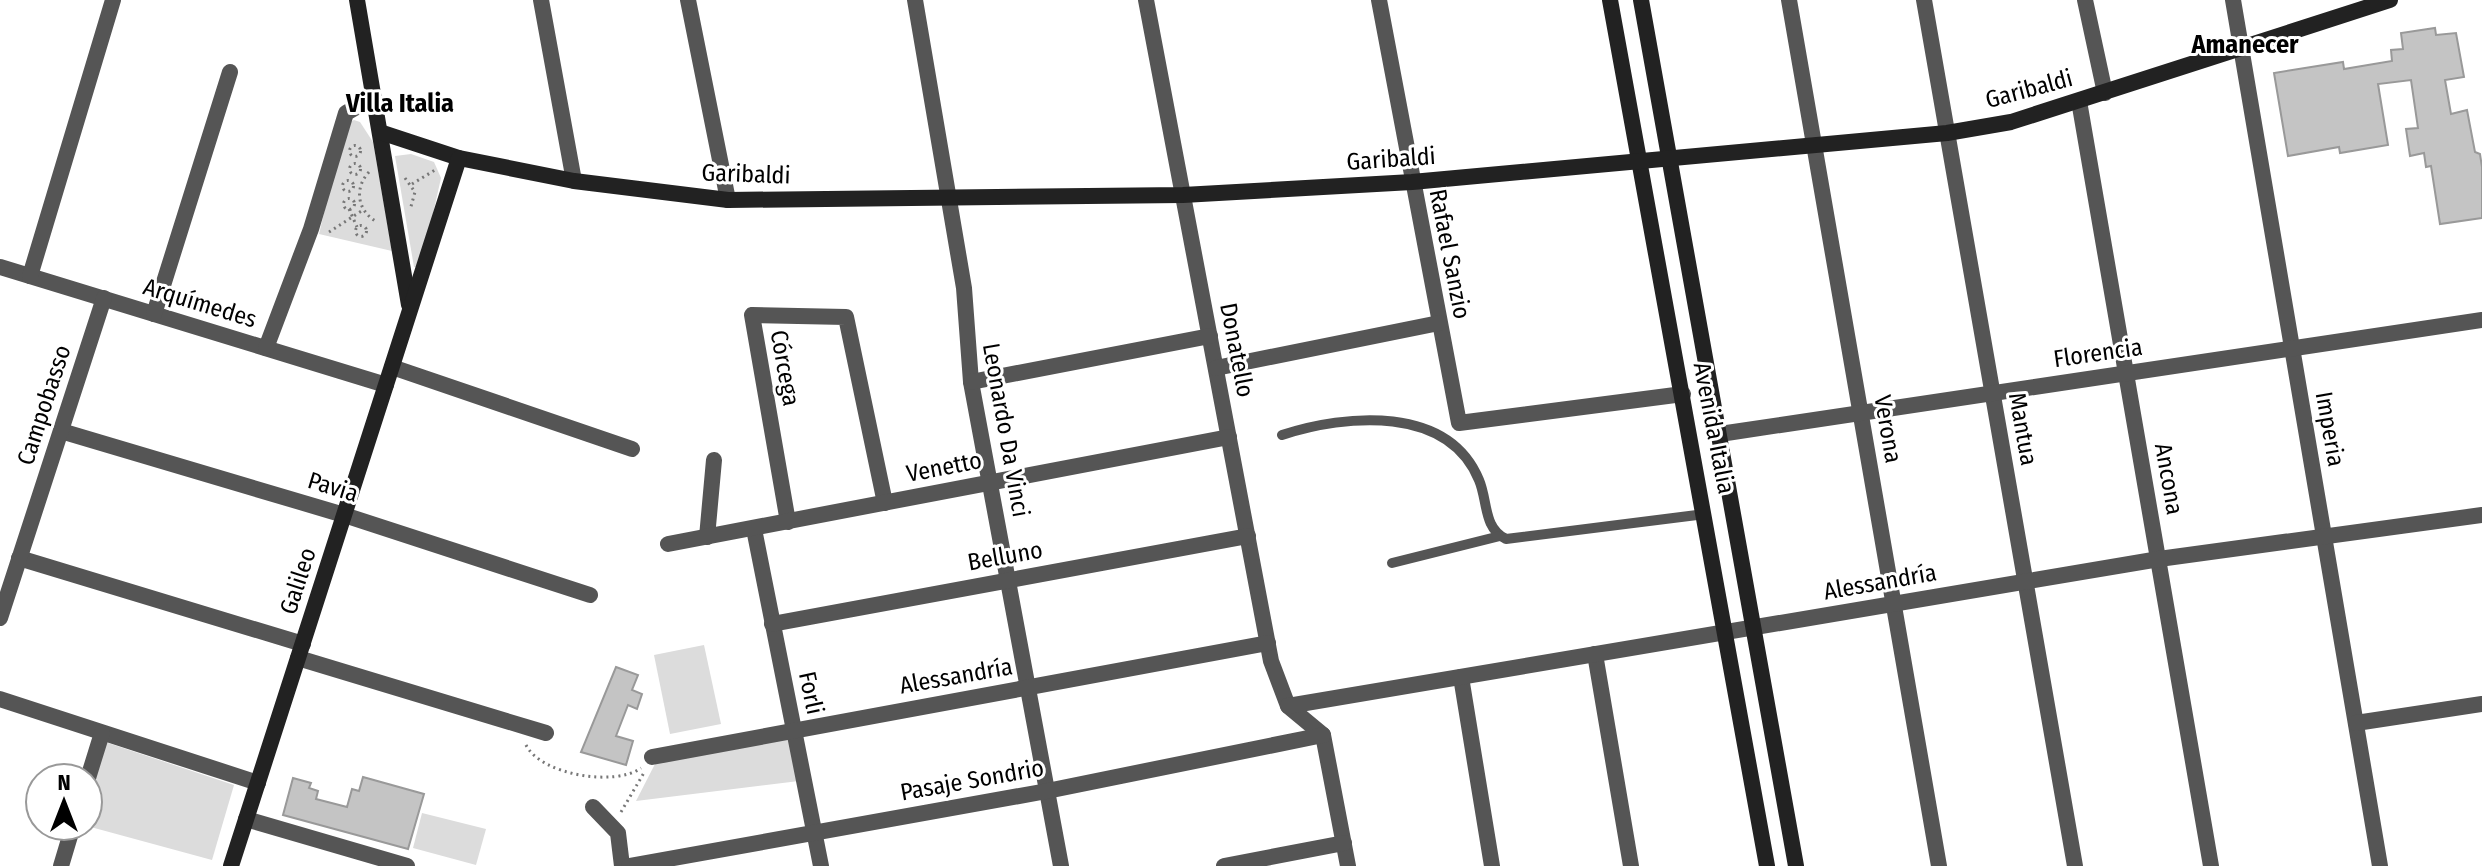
<svg xmlns="http://www.w3.org/2000/svg" width="2482" height="866" font-family="'Fira Sans Condensed',sans-serif">
	<style>
		.green { fill: #dcdcdc }
		.building { fill: #c4c4c4; stroke: #999; stroke-width: 2 }
		.lines { fill: none; stroke-linecap: round; stroke-linejoin: round }
		.path { stroke: #777; stroke-width: 3; stroke-dasharray: 2 4; stroke-linecap: butt }
		.lane { stroke: #555; stroke-width: 10 }
		.street { stroke: #555; stroke-width: 16 }
		.secondary { stroke: #222; stroke-width: 16 }
		.labels { text-anchor: middle; dominant-baseline: central; stroke-width: 6; stroke-linejoin: round; paint-order: stroke }
		.street-label { font-size: 24px; fill: #000; stroke: #fff }
		.neighbourhood-label { font-size: 26px; font-weight: bold; fill: #000; stroke: #fff }
	</style>
	<rect width="100%" height="100%" fill="#fff"/>
	<!-- green -->
	<g class="green">
		<path d="M354,120L360,122L373,142L392,251L319,234L345,125Z"/>
		<path d="M411,154L434,162L441,178L421,267H414L395,156Z"/>
		<path d="M704,645L721,724L670,734L654,655Z"/>
		<path d="M790,736L799,781L636,801L656,762Z"/>
		<path d="M105,742L234,785L212,860L87,826L88,797Z"/>
		<path d="M422,813L486,829L476,865L413,848Z"/>
	</g>
	<!-- building -->
	<g class="building">
		<path d="M2435,28L2436,35L2456,33L2464,77L2445,80L2451,114L2467,110L2475,152L2480,154L2482,167V218L2440,224L2431,166L2426,167L2424,153L2410,156L2406,129L2418,128L2411,80L2378,84L2388,145L2340,153L2339,147L2288,156L2274,73L2343,62L2344,69L2392,61L2391,50L2403,49L2401,33Z"/>
		<path d="M616,667L638,675L632,690L642,694L637,709L628,705L616,736L633,741L626,765L581,752Z"/>
		<path d="M363,777L424,794L408,849L283,815L293,778L311,783L309,788L318,791L316,799L347,807L352,789L359,791Z"/>
	</g>
	<g class="lines">
		<!-- path -->
		<g class="path">
			<circle cx="355" cy="151" r="5.5"/>
			<circle cx="355" cy="169" r="5.5"/>
			<path d="M369,172C354,188 357,211 377,222"/>
			<path d="M405,178L415,192L410,210"/>
			<circle cx="348" cy="186" r="5.5"/>
			<path d="M412,184L435,170"/>
			<circle cx="349" cy="204" r="5.5"/>
			<path d="M349,209L357,227"/>
			<circle cx="361" cy="231" r="5.5"/>
			<path d="M329,232L363,210"/>
			<path d="M526,745C541,775 615,787 641,768"/>
			<path d="M621,812L645,771"/>
		</g>
		<!-- lane -->
		<g class="lane">
			<path d="M1282,435C1346,414 1448,405 1479,480C1488,501 1483,528 1506,539L1705,514"/>
			<path d="M1392,563L1500,536"/>
		</g>
		<!-- street -->
		<g class="street">
			<path d="M541,0L574,181"/>
			<path d="M688,0L728,200"/>
			<path d="M915,0L964,288L971,382L1061,866"/>
			<path d="M1146,0L1271,661L1288,706L1323,735L1348,866"/>
			<path d="M1379,0L1459,423L1683,394"/>
			<path d="M1789,0L1939,866"/>
			<path d="M1924,0L2075,866"/>
			<path d="M2085,0L2105,93"/>
			<path d="M2233,0L2380,866"/>
			<path d="M2079,101L2211,866"/>
			<path d="M0,267L386,385"/>
			<path d="M30,276L113,0"/>
			<path d="M154,314L230,72"/>
			<path d="M266,348L311,229L346,113L374,97"/>
			<path d="M392,367L632,449"/>
			<path d="M1216,368L1439,323"/>
			<path d="M971,382L1210,336"/>
			<path d="M61,431L344,515L590,595"/>
			<path d="M1720,434L2482,320"/>
			<path d="M788,522L752,315L846,317L885,503"/>
			<path d="M754,529L821,866"/>
			<path d="M707,537L714,460"/>
			<path d="M668,544L1229,437"/>
			<path d="M19,558L303,644"/>
			<path d="M0,618L104,298"/>
			<path d="M772,624L1248,536"/>
			<path d="M1595,654L1631,866"/>
			<path d="M298,658L546,733"/>
			<path d="M1461,677L1492,866"/>
			<path d="M0,699L258,783"/>
			<path d="M1288,706L2159,559L2482,515"/>
			<path d="M2356,723L2482,704"/>
			<path d="M652,757L1268,643"/>
			<path d="M88,778L102,733"/>
			<path d="M593,807L618,833L622,866"/>
			<path d="M246,819L407,866"/>
			<path d="M61,866L73,826"/>
			<path d="M629,866L1047,791L1323,735"/>
			<path d="M1224,866L1344,843"/>
		</g>
		<!-- secondary -->
		<g class="secondary">
			<path d="M357,0L409,305"/>
			<path d="M1610,0L1767,866"/>
			<path d="M1641,0L1796,866"/>
			<path d="M380,132L459,158L574,181L728,200L1183,195L1412,182L1947,133L2011,122L2390,0"/>
			<path d="M231,866L459,158"/>
		</g>
	</g>
	<g class="labels">
		<!-- street labels -->
		<g class="street-label">
			<text transform="translate(2029 89) rotate(-15)">Garibaldi</text>
			<text transform="translate(1391 159) rotate(-4)">Garibaldi</text>
			<text transform="translate(746 174) rotate(2)">Garibaldi</text>
			<text transform="translate(1450 254) rotate(79)">Rafael Sanzio</text>
			<text transform="translate(200 303) rotate(17)">Arquímedes</text>
			<text transform="translate(1237 350) rotate(79)">Donatello</text>
			<text transform="translate(2098 353) rotate(-8)">Florencia</text>
			<text transform="translate(785 368) rotate(80)">Córcega</text>
			<text transform="translate(44 405) rotate(-72)">Campobasso</text>
			<text transform="translate(1714 428) rotate(79)">Avenida Italia</text>
			<text transform="translate(1888 429) rotate(80)">Verona</text>
			<text transform="translate(2023 429) rotate(80)">Mantua</text>
			<text transform="translate(2330 429) rotate(80)">Imperia</text>
			<text transform="translate(1006 430) rotate(80)">Leonardo Da Vinci</text>
			<text transform="translate(944 467) rotate(-11)">Venetto</text>
			<text transform="translate(2169 479) rotate(80)">Ancona</text>
			<text transform="translate(333 487) rotate(17)">Pavia</text>
			<text transform="translate(1005 556) rotate(-10)">Belluno</text>
			<text transform="translate(298 581) rotate(-72)">Galileo</text>
			<text transform="translate(1880 582) rotate(-10)">Alessandría</text>
			<text transform="translate(956 676) rotate(-10)">Alessandría</text>
			<text transform="translate(811 693) rotate(78)">Forli</text>
			<text transform="translate(972 780) rotate(-10)">Pasaje Sondrio</text>
		</g>
		<!-- neighbourhood labels -->
		<g class="neighbourhood-label">
			<text x="2245" y="44">Amanecer</text>
			<text x="400" y="103">Villa Italia</text>
		</g>
	</g>
	<!-- north arrow -->
	<g transform="translate(64 802)"><circle r="38" fill="#ffffff" stroke="#999999" stroke-width="2"/>
	<path d="M0-6L14 30L0 20L-14 30Z" fill="#000000"/>
	<text y="-12" font-size="22" font-weight="bold" text-anchor="middle" fill="#000000">N</text>
	</g>
</svg>
